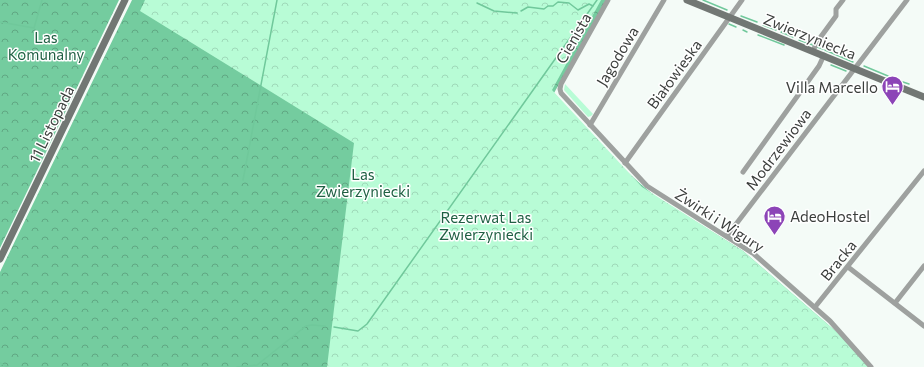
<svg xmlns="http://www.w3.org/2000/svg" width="924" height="367" font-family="Commissioner,sans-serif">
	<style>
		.grass { fill: #b8fcd6 }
		.forest { fill: url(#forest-crowns) }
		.park { fill: url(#park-crowns) }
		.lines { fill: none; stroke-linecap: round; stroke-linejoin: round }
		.stream { stroke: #70c89b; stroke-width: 1.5 }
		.street { stroke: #9ea19f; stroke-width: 5 }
		.secondary { stroke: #727774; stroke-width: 7 }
		.labels { text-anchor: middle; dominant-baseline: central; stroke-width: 3; stroke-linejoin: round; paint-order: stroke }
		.street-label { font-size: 15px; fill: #3b3e3c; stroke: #fff }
		.park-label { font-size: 15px; fill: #1f6043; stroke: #fff }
		.poi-label { font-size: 15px; fill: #3b3e3c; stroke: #fff; text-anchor: end }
	</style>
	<defs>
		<pattern id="forest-crowns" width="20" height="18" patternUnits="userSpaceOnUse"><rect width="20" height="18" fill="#74cc9f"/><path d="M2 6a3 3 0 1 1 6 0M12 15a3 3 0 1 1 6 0" fill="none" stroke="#60a783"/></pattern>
		<pattern id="park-crowns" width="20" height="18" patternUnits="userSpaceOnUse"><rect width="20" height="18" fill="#b8fcd6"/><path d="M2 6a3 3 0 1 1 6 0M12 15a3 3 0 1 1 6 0" fill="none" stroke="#9fd9b9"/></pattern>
	</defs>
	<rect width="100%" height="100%" fill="#f4fbf7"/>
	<!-- grass -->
	<path class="grass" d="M565,84L593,114L591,116L588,117L564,90Z"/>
	<!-- forest -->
	<g class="forest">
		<path d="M0,0H119L0,248Z"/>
		<path d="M132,0H607L554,93C586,128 617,166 655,196L743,251L840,335L868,367H0V272Z"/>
	</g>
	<!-- park -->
	<path class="park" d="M145,0H601L552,90L642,187L743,251L840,335L868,367H327L354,143L140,11Z"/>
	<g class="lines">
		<!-- stream -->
		<g class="stream">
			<path d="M703,0L727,10"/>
			<path d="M477,3L494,11L517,13"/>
			<path d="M521,11L528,7L544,9L548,6H553L558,2L569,3L578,10L589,4L593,6"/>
			<path d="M741,16L757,22"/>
			<path d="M0,22L34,28L42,0"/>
			<path d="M729,24L736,27"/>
			<path d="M763,25L776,30"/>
			<path d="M743,30L747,32"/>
			<path d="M781,32L793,37"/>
			<path d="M758,35L784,45"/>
			<path d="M799,40L813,45"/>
			<path d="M817,47L823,49"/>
			<path d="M825,50L853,62"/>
			<path d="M831,65L846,71"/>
			<path d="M864,66L888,76"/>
			<path d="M891,77L895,79"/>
			<path d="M900,81L909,84"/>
			<path d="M243,180L277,0"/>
			<path d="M334,327L358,331L367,324L597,0"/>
			<path d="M0,363L8,367"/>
			<path d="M237,367L257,365L306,326L312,325L325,326"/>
		</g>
		<!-- street -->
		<g class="street">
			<path d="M608,0L561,84L560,89L561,93L647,186L754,254L830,321L871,367"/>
			<path d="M813,51L817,42L836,16V9L843,0"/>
			<path d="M590,125L664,0"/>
			<path d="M625,163L742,0"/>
			<path d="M743,172L819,66L824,55"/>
			<path d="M727,236L907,0"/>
			<path d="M848,267L924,326"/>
			<path d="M895,303L924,266"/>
			<path d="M815,307L924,171"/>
		</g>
		<!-- secondary -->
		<g class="secondary">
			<path d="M687,0L924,97"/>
			<path d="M0,259L125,0"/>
		</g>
	</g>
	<!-- icons -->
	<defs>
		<symbol id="hotel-pin" viewBox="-11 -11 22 30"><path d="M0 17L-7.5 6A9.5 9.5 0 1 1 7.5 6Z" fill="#8c44b7" stroke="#fff"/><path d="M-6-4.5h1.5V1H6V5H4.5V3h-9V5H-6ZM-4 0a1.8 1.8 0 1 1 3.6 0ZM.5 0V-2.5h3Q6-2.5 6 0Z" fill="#fff"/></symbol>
	</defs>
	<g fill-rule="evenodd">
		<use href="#hotel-pin" x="880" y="74" width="25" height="34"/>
		<use href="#hotel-pin" x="762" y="204" width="25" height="34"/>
	</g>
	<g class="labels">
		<!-- street labels -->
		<g class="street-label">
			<text transform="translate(810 36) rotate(22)">Zwierzyniecka</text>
			<text transform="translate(573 38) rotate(-60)">Cienista</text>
			<text transform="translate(617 56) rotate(-59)">Jagodowa</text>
			<text transform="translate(674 74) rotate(-54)">Białowieska</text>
			<text transform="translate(51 124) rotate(-64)">11 Listopada</text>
			<text transform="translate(778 149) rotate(-53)">Modrzewiowa</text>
			<text transform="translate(720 220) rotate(33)">Żwirki i Wigury</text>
			<text transform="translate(838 260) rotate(-51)">Bracka</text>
		</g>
		<!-- park labels -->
		<g class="park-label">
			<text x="46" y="37">Las<tspan x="46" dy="17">Komunalny</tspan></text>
			<text x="363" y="174">Las<tspan x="363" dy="17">Zwierzyniecki</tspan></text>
			<text x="486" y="217">Rezerwat Las<tspan x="486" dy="17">Zwierzyniecki</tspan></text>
		</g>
		<!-- poi labels -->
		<g class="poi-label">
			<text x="878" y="87">Villa Marcello</text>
			<text x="790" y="216" text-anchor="start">AdeoHostel</text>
		</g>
	</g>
</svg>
